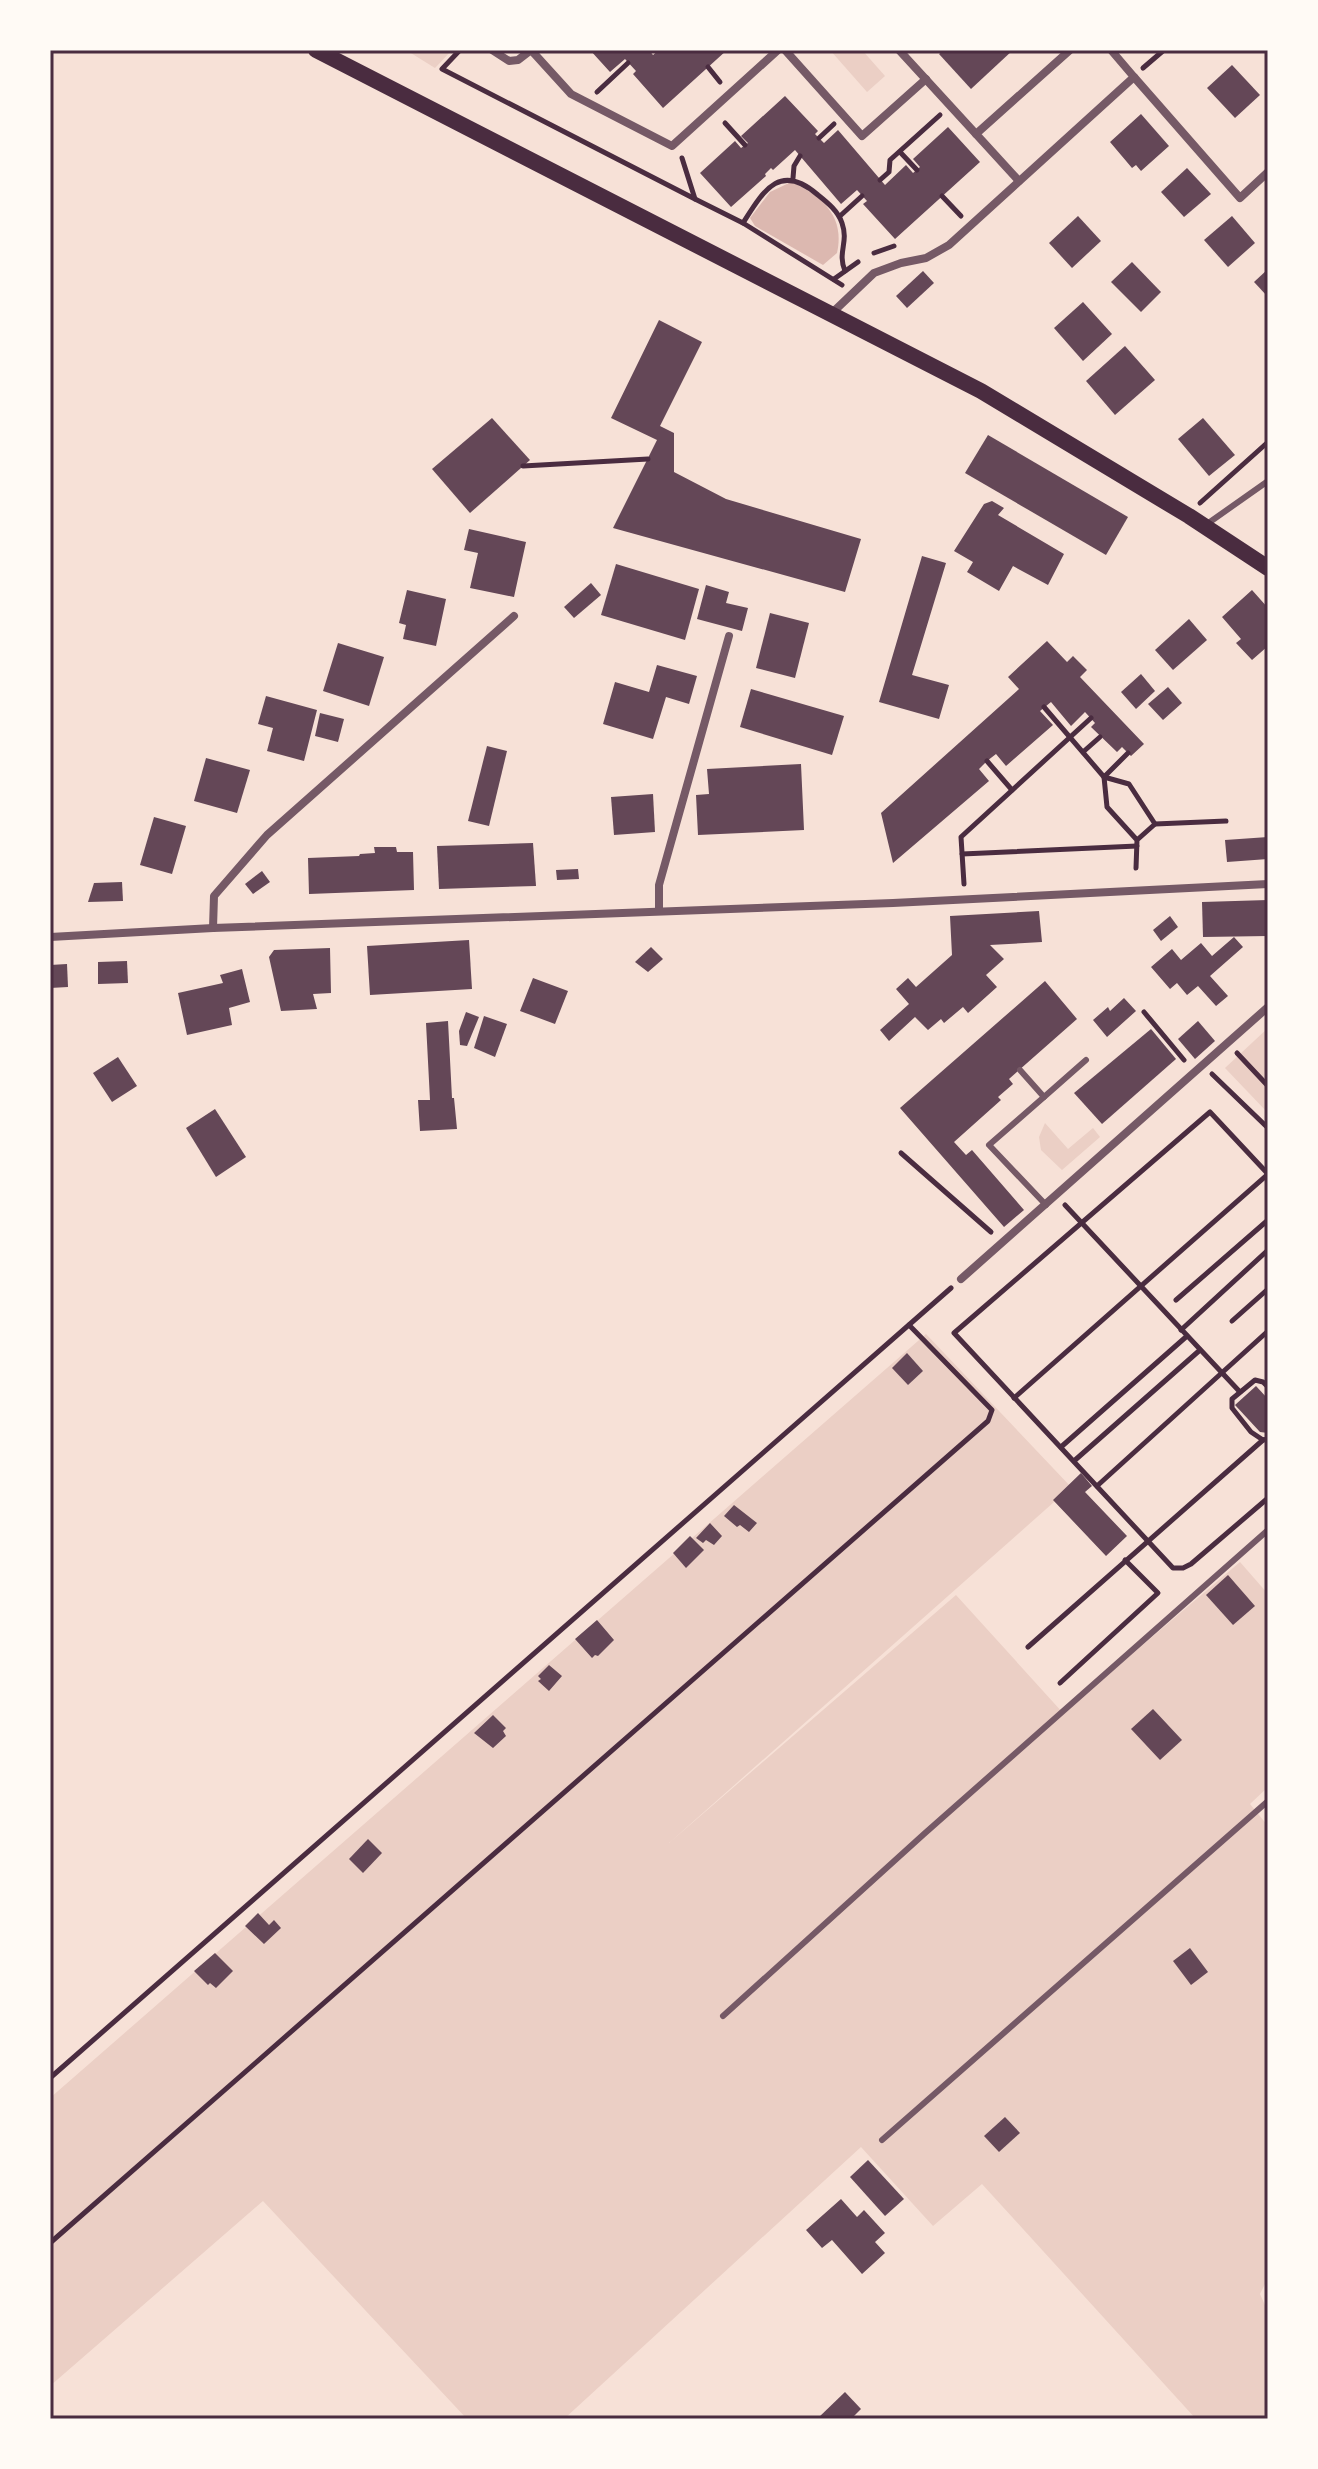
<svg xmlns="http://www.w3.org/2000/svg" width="1318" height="2469" font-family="Figtree,sans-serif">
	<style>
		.green { fill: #ebcfc5 }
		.water { fill: #dcb8b0 }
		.building { fill: #644757 }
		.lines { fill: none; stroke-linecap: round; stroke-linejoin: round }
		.path { stroke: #4a2c40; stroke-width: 5 }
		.service { stroke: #755966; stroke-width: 6 }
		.minor { stroke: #755966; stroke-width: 8 }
		.secondary { stroke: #4a2c40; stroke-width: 16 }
		.neatline { fill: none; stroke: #4a2c40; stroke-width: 3 }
	</style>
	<rect width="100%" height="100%" fill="#f7e1d7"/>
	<!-- green -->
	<g class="green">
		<path d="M406,50H452L435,68Z"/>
		<path d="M830,50H862L885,76L867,92Z"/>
		<path d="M1268,1028V1113L1225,1068Z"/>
		<path d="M1045,1123L1068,1149L1093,1128L1100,1137L1062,1170L1041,1150L1039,1137Z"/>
		<path d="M926,1334L1071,1487L669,1843L956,1595L1063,1713L1240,1562L1268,1594V1787L1250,1804L1268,1826V2278L1260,2294L1268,2312V2419H1196L982,2184L933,2226L861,2147L564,2419H467L263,2201L50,2386V2098Z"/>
	</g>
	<!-- water -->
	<path class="water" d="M791,182C823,196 845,217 837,253L823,265L755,226L750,218L770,192Z"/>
	<!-- building -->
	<g class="building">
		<path d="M590,50H649L653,55L659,50H727L663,108L633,74L636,71L625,59L610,72Z"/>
		<path d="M944,50H1013L971,89L939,54Z"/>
		<path d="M1232,65L1260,95L1235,118L1207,88Z"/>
		<path d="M785,96L818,131L815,134L824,143L838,130L885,185L906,165L913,173L920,167L913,159L948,127L980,162L895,239L863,204L867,201L857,190L841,204L795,150L773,170L771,168L765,174L766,176L731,207L700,173L735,141L741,148L748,143L741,136Z"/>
		<path d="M1141,114L1169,146L1141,171L1136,165L1132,168L1110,142Z"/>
		<path d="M1187,168L1211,194L1184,217L1161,192Z"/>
		<path d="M1078,216L1101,241L1072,268L1049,243Z"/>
		<path d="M1232,216L1255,243L1228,267L1204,240Z"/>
		<path d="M1132,262L1161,292L1141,312L1111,282Z"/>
		<path d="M1268,269V297L1254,282Z"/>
		<path d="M923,271L934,283L907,308L896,296Z"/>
		<path d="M1083,302L1112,334L1083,361L1054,328Z"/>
		<path d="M659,320L702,342L660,426L674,433V472L726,499L861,539L845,592L613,528L657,440L611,418Z"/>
		<path d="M1125,346L1155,380L1115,415L1086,381Z"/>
		<path d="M492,418L530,460L470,513L432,469Z"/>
		<path d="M1203,418L1235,455L1209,476L1178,439Z"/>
		<path d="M988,435L1128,517L1106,555L965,473Z"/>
		<path d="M992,501L1004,508L998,515L1064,554L1048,585L1013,566L999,591L967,572L973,562L954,551L984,504Z"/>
		<path d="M469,529L526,542L514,597L470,588L478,553L464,550Z"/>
		<path d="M922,556L946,563L912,675L949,685L939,719L879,702Z"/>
		<path d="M616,564L699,589L685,640L601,615Z"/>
		<path d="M591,583L601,595L574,618L564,607Z"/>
		<path d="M706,585L729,592L726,603L748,608L742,631L697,619Z"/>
		<path d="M407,590L446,599L436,646L403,639L406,625L399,623Z"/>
		<path d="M1252,590L1268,608V646L1252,660L1236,643L1241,639L1222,617Z"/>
		<path d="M770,613L809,623L795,678L756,668Z"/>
		<path d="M1189,619L1207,640L1173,670L1155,650Z"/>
		<path d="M1047,641L1067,662L1073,656L1087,670L1080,677L1144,744L1131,756L1122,747L1117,752L1091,727L1095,723L1085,712L1071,726L1051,702L1040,711L1053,725L1006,766L996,754L987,761L979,769L989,781L893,863L881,813L1019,689L1008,677Z"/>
		<path d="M338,643L384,657L369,706L323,691Z"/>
		<path d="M657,665L697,676L689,704L666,697L653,739L603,724L615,682L649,692Z"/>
		<path d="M1141,674L1155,691L1136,709L1121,692Z"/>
		<path d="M1168,687L1182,703L1163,720L1148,704Z"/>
		<path d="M751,689L844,716L832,755L740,727Z"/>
		<path d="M266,696L317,710L304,761L267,751L273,728L258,724Z"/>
		<path d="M320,713L344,719L338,742L315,736Z"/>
		<path d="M487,746L507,751L489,826L468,821Z"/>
		<path d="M206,758L250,770L237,813L194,801Z"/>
		<path d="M801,764L804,830L698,835L696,795L709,794L707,769Z"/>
		<path d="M653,794L655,832L614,835L611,797Z"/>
		<path d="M154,817L186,826L172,874L140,865Z"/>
		<path d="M1268,837V859L1227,862L1225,840Z"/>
		<path d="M533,843L536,886L439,889L437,846Z"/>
		<path d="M374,847H396L397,852H413L414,890L309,894L308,858L359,856L360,854L375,853Z"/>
		<path d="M578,869L579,879L557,880L556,870Z"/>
		<path d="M262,871L270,882L253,894L245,884Z"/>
		<path d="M122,882L123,901L88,902L94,883Z"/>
		<path d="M1268,900V936L1203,937L1202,902Z"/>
		<path d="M1039,911L1042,942L990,945L1004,959L986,975L997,987L968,1013L963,1007L944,1023L941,1019L928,1030L915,1017L889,1041L880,1030L909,1004L896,989L908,978L916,987L952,955L950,916Z"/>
		<path d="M1170,916L1178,927L1161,941L1153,930Z"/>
		<path d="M1234,937L1243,947L1210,976L1228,996L1216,1006L1198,986L1187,995L1177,983L1170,989L1151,967L1172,949L1181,960L1201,943L1212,956Z"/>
		<path d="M469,940L472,989L370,995L367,946Z"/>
		<path d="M651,947L663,959L648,972L635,962Z"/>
		<path d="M330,948L331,993L313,994L317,1009L281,1011L269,957L274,950Z"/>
		<path d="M127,961L128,983L98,984V962Z"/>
		<path d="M67,964L68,987L50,988V965Z"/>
		<path d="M242,969L250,1002L229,1008L232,1025L187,1035L178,993L223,983L220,975Z"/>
		<path d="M533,978L568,991L555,1024L520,1011Z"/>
		<path d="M1045,981L1077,1019L1009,1079L1013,1084L998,1097L1001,1100L954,1142L966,1155L972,1150L1024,1210L1004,1227L900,1108Z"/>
		<path d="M1124,998L1136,1011L1107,1037L1093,1020L1108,1007L1110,1011Z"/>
		<path d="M466,1012L479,1017L467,1046L460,1045L459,1031Z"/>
		<path d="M484,1016L507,1024L495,1057L474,1048Z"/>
		<path d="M448,1021L452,1098H454L457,1129L420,1131L418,1100H430L426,1023Z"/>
		<path d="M1198,1021L1215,1041L1195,1059L1178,1039Z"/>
		<path d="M1151,1029L1176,1059L1102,1124L1074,1093Z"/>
		<path d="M118,1057L137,1086L112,1102L93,1073Z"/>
		<path d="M215,1109L246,1157L216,1177L186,1128Z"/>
		<path d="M907,1353L923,1371L908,1385L892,1368Z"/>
		<path d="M1256,1386L1268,1399V1433L1260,1432L1235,1405Z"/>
		<path d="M1081,1473L1092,1486L1085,1492L1127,1536L1106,1556L1053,1500Z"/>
		<path d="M734,1505L757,1523L749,1532L740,1525L737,1527L724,1516Z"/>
		<path d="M710,1523L722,1536L714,1545L706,1540L703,1543L696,1538Z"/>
		<path d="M690,1536L704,1550L686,1568L673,1553Z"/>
		<path d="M1228,1575L1255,1606L1233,1625L1206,1595Z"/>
		<path d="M597,1620L614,1640L598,1656L595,1655L592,1658L575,1639Z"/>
		<path d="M549,1665L562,1676L549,1691L538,1681L541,1679L538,1676Z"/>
		<path d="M1153,1709L1182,1740L1160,1760L1131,1729Z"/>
		<path d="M493,1715L506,1728L503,1731L506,1736L493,1748L474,1733Z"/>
		<path d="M368,1839L382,1853L363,1873L349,1859Z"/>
		<path d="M258,1913L269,1925L274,1920L281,1928L264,1944L245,1926Z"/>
		<path d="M1190,1948L1208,1972L1191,1985L1173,1961Z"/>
		<path d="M215,1953L233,1971L216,1988L210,1983L208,1985L194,1971Z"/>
		<path d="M1005,2117L1020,2133L999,2152L984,2136Z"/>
		<path d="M868,2160L904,2199L885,2216L850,2177Z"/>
		<path d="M841,2199L857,2217L864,2210L885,2233L875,2242L885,2253L862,2274L832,2240L822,2248L806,2230Z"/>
		<path d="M845,2392L861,2409L851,2419H817Z"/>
	</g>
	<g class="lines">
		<!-- path -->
		<g class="path">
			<path d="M460,50L442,69L695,199"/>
			<path d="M708,67L720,82"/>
			<path d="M1143,68L1164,50"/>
			<path d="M597,92L628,63"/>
			<path d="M725,123L745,145"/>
			<path d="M819,138L834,124"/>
			<path d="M900,152L917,170"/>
			<path d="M682,158L695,199L743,223L842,285"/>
			<path d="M793,178L794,166L800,156"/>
			<path d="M880,180L889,172L890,160L940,115"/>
			<path d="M942,196L961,216"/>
			<path d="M840,216L862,196"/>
			<path d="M743,223C764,190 780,162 818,195C828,203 838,211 842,223C849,243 837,252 845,271"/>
			<path d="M874,253L894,246"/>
			<path d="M834,279L858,262"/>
			<path d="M523,466L648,459"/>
			<path d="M1200,503L1268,442"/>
			<path d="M1044,707L1104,777L1128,753"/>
			<path d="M1083,752L1100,737"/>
			<path d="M987,761L1012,790"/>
			<path d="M1155,824L1226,821"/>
			<path d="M962,854L1137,846"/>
			<path d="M1136,868L1137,840L1107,807L1104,777L1129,784L1155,824L1137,840"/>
			<path d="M964,884L961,837L1091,718"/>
			<path d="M1144,1012L1184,1060"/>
			<path d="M1237,1053L1268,1086"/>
			<path d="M1212,1074L1268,1128"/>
			<path d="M901,1153L991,1232"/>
			<path d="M1268,1174L1210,1112L954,1333L1173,1568H1183L1191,1564L1268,1498"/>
			<path d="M1065,1205L1240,1392"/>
			<path d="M1176,1300L1268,1220"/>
			<path d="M1232,1321L1268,1289"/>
			<path d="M1181,1330L1268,1250"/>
			<path d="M1268,1387L1263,1382L1255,1380L1232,1399V1408L1251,1432L1263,1440L1268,1439"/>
			<path d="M1014,1398L1268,1174"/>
			<path d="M1061,1447L1187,1336"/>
			<path d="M1074,1461L1200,1350"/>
			<path d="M1097,1486L1268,1331"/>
			<path d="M1028,1647L1263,1440"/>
			<path d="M1060,1683L1158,1593L1125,1560"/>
			<path d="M50,2078L951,1288"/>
			<path d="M50,2243L988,1421L992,1410L909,1325"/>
		</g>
		<!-- service -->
		<g class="service">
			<path d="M1207,524L1268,481"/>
			<path d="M1020,1070L1044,1097L989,1145L1046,1205"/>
			<path d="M1044,1097L1086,1060"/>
			<path d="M723,2016L924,1834L1268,1530"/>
			<path d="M882,2140L1268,1801"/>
		</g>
		<!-- minor -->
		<g class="minor">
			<path d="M492,50L509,61L518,60L531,50"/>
			<path d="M531,50L571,94L672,146L778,50"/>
			<path d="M785,50L862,136L926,79"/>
			<path d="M899,50L976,134"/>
			<path d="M1134,77L1240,198L1268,172"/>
			<path d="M1019,181L976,134L1070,50"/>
			<path d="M832,313L874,273L901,263L926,258L949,245L1134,77L1111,50"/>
			<path d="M659,910V885L729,636"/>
			<path d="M213,928L214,896L267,835L514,616"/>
			<path d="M50,937L213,928L893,903L1268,884"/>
			<path d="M961,1279L1268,1007"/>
		</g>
		<!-- secondary -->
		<path class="secondary" d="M316,50L981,391L1189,516L1268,568"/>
	</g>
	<!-- border -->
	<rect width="1318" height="2469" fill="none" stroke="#fffaf5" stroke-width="104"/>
	<rect x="52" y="52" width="1214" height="2365" class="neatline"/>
</svg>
